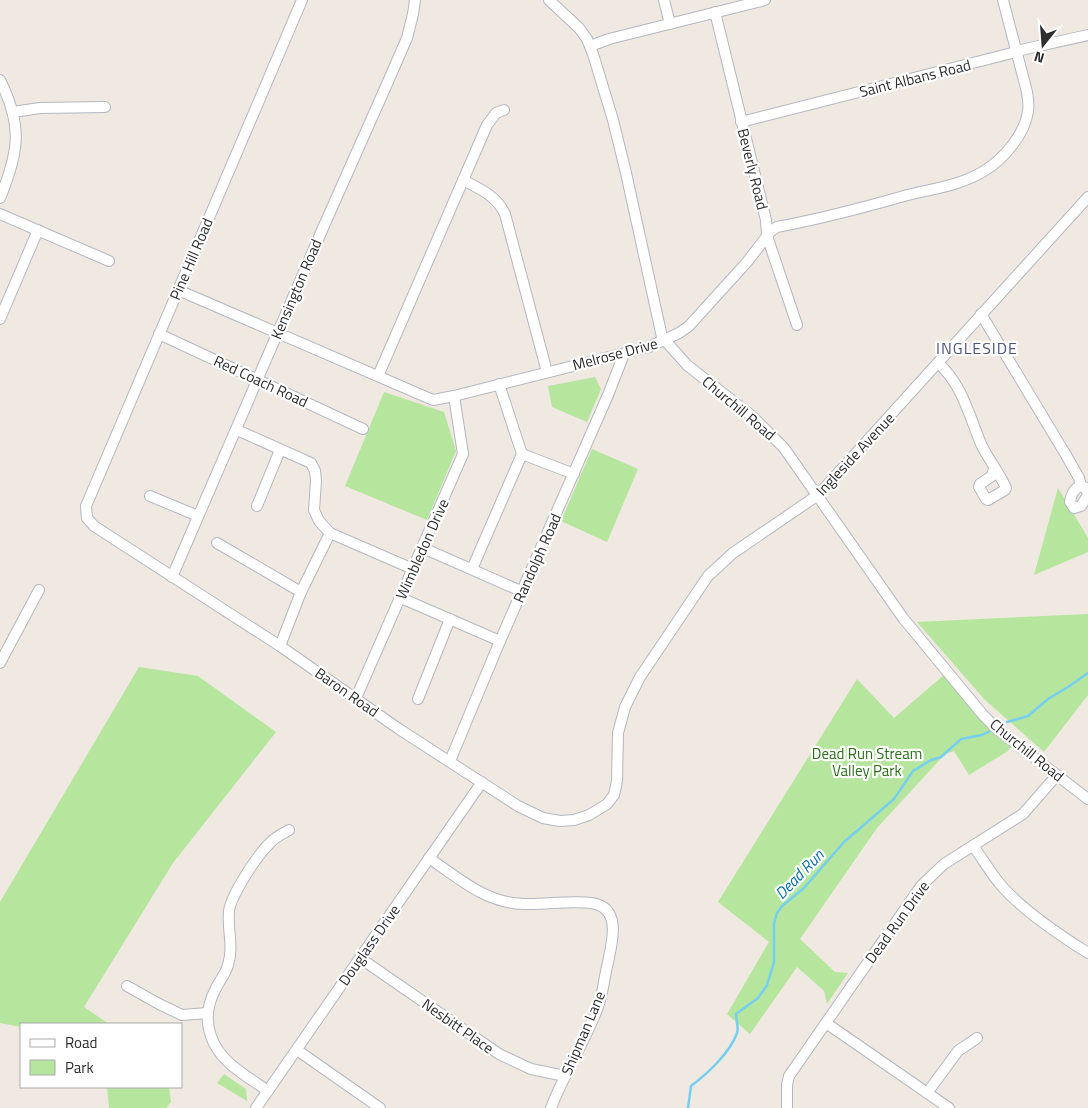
<svg xmlns="http://www.w3.org/2000/svg" width="1088" height="1108" font-family="'Titillium Web',sans-serif">
	<style>
		.green { fill: #b6e59e }
		.lines { fill: none; stroke-linecap: round; stroke-linejoin: round }
		.stream { stroke: #75cff0; stroke-width: 2.5 }
		.minor-casing { stroke: #b4b7c1; stroke-width: 12 }
		.minor { stroke: #fff; stroke-width: 10 }
		.labels { text-anchor: middle; dominant-baseline: central; stroke-width: 4.5; stroke-linejoin: round; paint-order: stroke }
		.street-label { font-size: 15px; fill: #2e2e2e; stroke: #fff }
		.park-label { font-size: 15px; fill: #2c6e1b; stroke: #fff }
		.neighbourhood-label { font-size: 16px; letter-spacing: 1px; fill: #4d5680; stroke: #fff }
		.water-label { font-size: 16px; font-style: italic; fill: #0d6fa3; stroke: #fff }
	</style>
	<rect width="100%" height="100%" fill="#efe9e1"/>
	<!-- green -->
	<g class="green">
		<path d="M595,377L601,389L587,422L552,407L548,386Z"/>
		<path d="M384,392L444,412L456,451L427,520L345,486Z"/>
		<path d="M592,449L638,469L607,542L561,521Z"/>
		<path d="M1058,488L1088,538V552L1034,575Z"/>
		<path d="M1088,614V695L1044,752L984,699L917,622Z"/>
		<path d="M139,667L198,676L276,732L173,863L84,1007L109,1024H21V1027L0,1023V902Z"/>
		<path d="M945,674L1011,747L1008,751L969,775L954,751L945,754L877,828L800,939L835,972L848,973L827,1004L824,991L797,967L750,1034L727,1014L769,942L718,902L857,679L894,718Z"/>
		<path d="M224,1074L246,1089L247,1101L217,1083Z"/>
		<path d="M107,1087H169L171,1102L166,1108H109Z"/>
	</g>
	<g class="lines">
		<!-- stream -->
		<g class="stream">
			<path d="M1007,722L1028,716L1048,699L1068,687L1088,673"/>
			<path d="M688,1108L691,1086C707,1074 730,1053 737,1033C739,1028 736,1020 736,1014L758,998L767,985L774,962V923L777,913L782,906L804,888L844,842L894,799L913,771L931,760L941,757L961,739L982,735L990,731"/>
		</g>
		<defs>
			<g id="minor">
				<path d="M302,0L86,506L87,518L94,526L280,646L399,729L518,806L543,818L560,821L574,820L589,815L607,804L614,795L617,781L618,733L625,707L640,677L708,576L733,553L818,495L1088,197"/>
				<path d="M549,0L579,28L587,39L593,54L613,120L626,173L662,337L687,365L753,417L784,448L903,618L983,715L998,730L1088,799"/>
				<path d="M664,0L670,24"/>
				<path d="M715,12L766,220L767,236L797,325"/>
				<path d="M590,46L609,39L765,0"/>
				<path d="M0,80C23,126 19,152 0,198"/>
				<path d="M13,112L40,108L105,107"/>
				<path d="M741,122L1016,52L1021,50L1088,35"/>
				<path d="M463,180C480,189 497,196 505,214L547,372"/>
				<path d="M0,214L109,261"/>
				<path d="M178,290L433,400L454,396L649,347L679,333L689,326L747,262L771,231L777,227C820,219 862,208 904,196C930,189 960,186 984,171C1004,159 1025,134 1028,111C1029,105 1028,98 1027,92L1003,0"/>
				<path d="M981,314L1066,455L1079,478L1081,486"/>
				<path d="M0,319L38,230"/>
				<path d="M159,334L363,429"/>
				<path d="M938,363C962,384 969,415 981,444C988,459 999,472 1006,488L1005,490L988,500L986,499L979,487L980,484L992,476L994,468"/>
				<path d="M378,376L487,125L496,113L504,110"/>
				<path d="M237,430L311,463L315,471L316,481L314,510L319,521L330,533L413,569"/>
				<path d="M522,454L574,474"/>
				<path d="M1081,486L1086,488L1088,495L1081,506L1074,508L1070,502C1071,495 1074,488 1081,486Z"/>
				<path d="M150,496L198,516"/>
				<path d="M257,506L280,450"/>
				<path d="M217,543L301,592"/>
				<path d="M423,548L523,592"/>
				<path d="M472,569L522,454L499,384"/>
				<path d="M172,577L323,228L387,84L407,38L413,14L415,0"/>
				<path d="M401,598L500,641"/>
				<path d="M280,646L301,592L330,533"/>
				<path d="M0,663L39,590"/>
				<path d="M356,698L463,454L454,396"/>
				<path d="M418,699L450,619"/>
				<path d="M450,761L500,641L608,395L624,354"/>
				<path d="M973,846C982,858 990,872 1000,884C1020,908 1061,936 1088,953"/>
				<path d="M429,858C458,878 486,903 523,904C545,905 570,900 591,903C624,907 611,946 607,967C604,979 603,992 599,1004C587,1039 564,1073 551,1108"/>
				<path d="M360,958L499,1054L531,1069L565,1076"/>
				<path d="M127,986L159,1004L182,1015L208,1013"/>
				<path d="M826,1023L949,1108"/>
				<path d="M297,1050L380,1108"/>
				<path d="M268,1091C247,1076 219,1062 211,1036C205,1020 208,1003 216,988C220,980 226,973 228,965C234,946 227,930 229,911C231,895 258,854 270,843C275,837 282,834 289,830"/>
				<path d="M927,1093L958,1051L977,1038"/>
				<path d="M256,1108L482,782"/>
				<path d="M787,1108V1085L789,1076L921,886L944,864L1023,814L1057,775"/>
			</g>
		</defs>
		<!-- minor casing -->
		<use href="#minor" class="minor-casing"/>
		<!-- minor -->
		<use href="#minor" class="minor"/>
	</g>
	<g class="labels">
		<!-- street labels -->
		<g class="street-label">
			<text transform="translate(915 78) rotate(-14)">Saint Albans Road</text>
			<text transform="translate(753 169) rotate(76)">Beverly Road</text>
			<text transform="translate(191 259) rotate(-67)">Pine Hill Road</text>
			<text transform="translate(296 289) rotate(-67)">Kensington Road</text>
			<text transform="translate(615 354) rotate(-15)">Melrose Drive</text>
			<text transform="translate(261 381) rotate(25)">Red Coach Road</text>
			<text transform="translate(739 408) rotate(40)">Churchill Road</text>
			<text transform="translate(855 454) rotate(-47)">Ingleside Avenue</text>
			<text transform="translate(422 549) rotate(-66)">Wimbledon Drive</text>
			<text transform="translate(537 558) rotate(-66)">Randolph Road</text>
			<text transform="translate(347 692) rotate(35)">Baron Road</text>
			<text transform="translate(1027 750) rotate(39)">Churchill Road</text>
			<text transform="translate(897 922) rotate(-54)">Dead Run Drive</text>
			<text transform="translate(369 945) rotate(-55)">Douglass Drive</text>
			<text transform="translate(458 1026) rotate(35)">Nesbitt Place</text>
			<text transform="translate(583 1033) rotate(-67)">Shipman Lane</text>
		</g>
		<!-- park labels -->
		<g class="park-label">
			<text x="867" y="753">Dead Run Stream<tspan x="867" dy="17">Valley Park</tspan></text>
		</g>
		<!-- neighbourhood labels -->
		<g class="neighbourhood-label">
			<text x="977" y="348">INGLESIDE</text>
		</g>
		<!-- water labels -->
		<g class="water-label">
			<text transform="translate(799 874) rotate(-46)">Dead Run</text>
		</g>
	</g>
	<!-- legend -->
	<rect x="20" y="1023" width="162" height="65" fill="#ffffff" stroke="#ababab"/>
	<rect x="30" y="1039" width="25" height="8" fill="#ffffff" stroke="#ababab"/>
	<text x="65" y="1048" font-size="15" fill="#2e2e2e">Road</text>
	<rect x="30" y="1060" width="25" height="15" fill="#b6e59e" stroke="#ababab"/>
	<text x="65" y="1073" font-size="15" fill="#2e2e2e">Park</text>
	<!-- north arrow -->
	<g transform="translate(1043 45) rotate(197)" stroke="#ffffff" stroke-width="4" paint-order="stroke">
	<path d="M0-4L9 19L0 12L-9 19Z" fill="#2e2e2e"/>
	<text y="-8" font-size="14" font-weight="bold" text-anchor="middle" fill="#2e2e2e">N</text>
	</g>
</svg>
